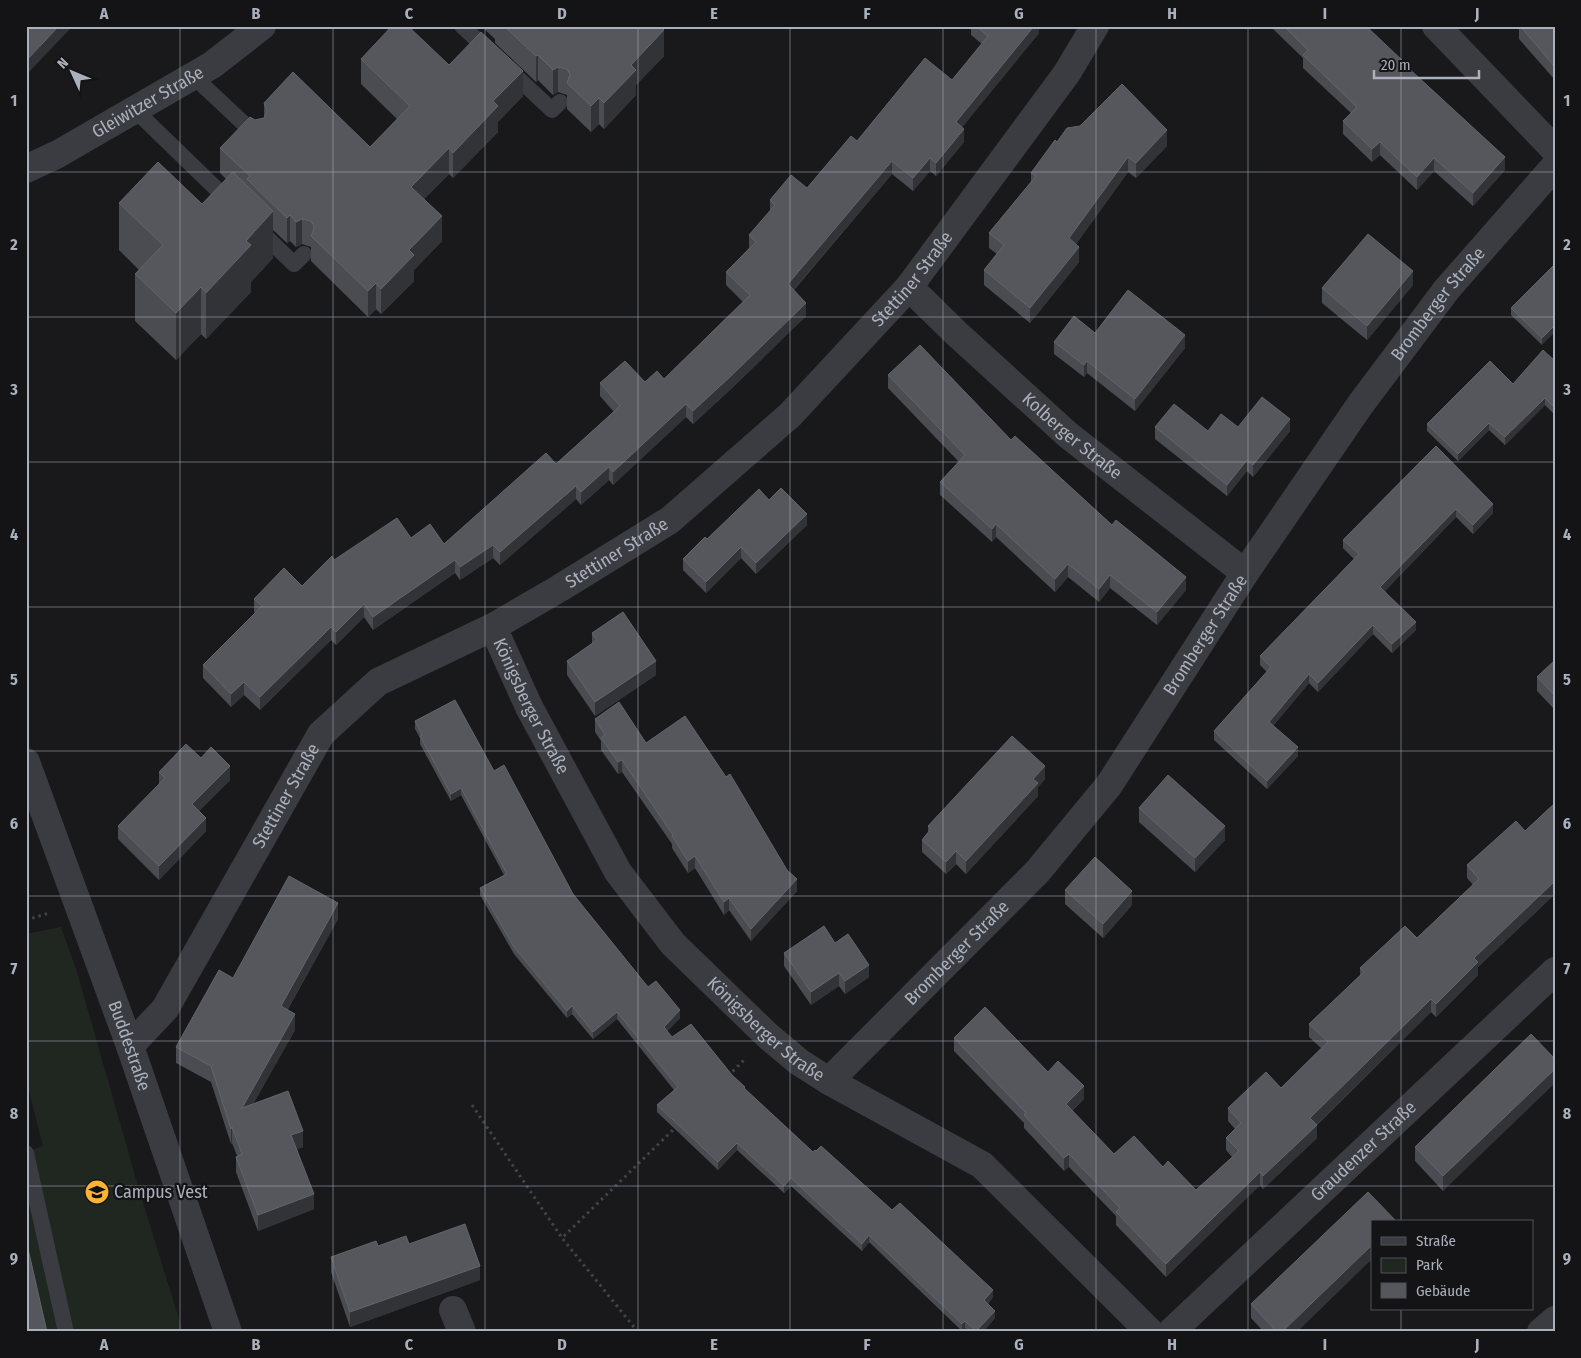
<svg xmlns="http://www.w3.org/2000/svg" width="1581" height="1358" font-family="'Fira Sans Condensed',sans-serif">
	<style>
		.green { fill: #1f2720 }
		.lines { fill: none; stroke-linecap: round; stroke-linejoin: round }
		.path { stroke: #404348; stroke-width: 3; stroke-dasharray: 2.5 4; stroke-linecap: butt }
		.lane { stroke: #3a3c41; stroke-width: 16 }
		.street { stroke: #3a3c41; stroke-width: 28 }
		.wall { fill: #4a4c51 }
		.shaded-wall { fill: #323337 }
		.building { fill: #55575d; stroke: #62656c }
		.grid { fill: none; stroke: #abb1bc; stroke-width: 1; stroke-opacity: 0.55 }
		.labels { text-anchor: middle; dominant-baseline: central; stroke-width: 4.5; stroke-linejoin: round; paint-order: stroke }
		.street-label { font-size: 18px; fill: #abb1bc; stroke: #141417 }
		.poi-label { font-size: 18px; fill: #abb1bc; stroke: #141417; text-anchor: start }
		.neatline { fill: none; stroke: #abb1bc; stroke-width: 2 }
		.grid-label { font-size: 16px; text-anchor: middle; font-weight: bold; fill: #abb1bc }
	</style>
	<rect width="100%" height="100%" fill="#19191c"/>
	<!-- green -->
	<path class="green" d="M61,927L77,972L140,1193L183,1332H42L26,1261V1152L43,1146L26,1079V934Z"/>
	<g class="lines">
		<!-- path -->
		<g class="path">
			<path d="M26,920L49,913"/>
			<path d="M728,1076L746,1058"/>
			<path d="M472,1105L562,1238"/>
			<path d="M638,1332L562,1238L677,1126"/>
		</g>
		<!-- lane -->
		<g class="lane">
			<path d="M462,26L490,52"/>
			<path d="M508,69L552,110L560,102"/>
			<path d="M193,76L257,136"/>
			<path d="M135,110L232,204"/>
			<path d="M257,228L294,264L304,254"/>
			<path d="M26,1153L66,1332"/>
		</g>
		<!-- street -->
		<g class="street">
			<path d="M1436,26L1555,150"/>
			<path id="s1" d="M26,169L58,154L212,65L262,26"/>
			<path id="s2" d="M909,287L956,333L1068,435L1245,573"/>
			<path id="s3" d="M493,627L529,707L618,872L673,944L768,1036L799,1062L829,1081L982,1165L1150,1332"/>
			<path id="s4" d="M26,762L130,1046L228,1332"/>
			<path id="s5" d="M130,1046L165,1009L321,734L378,682L493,627L560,588L670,520L790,415L909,287L1067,73L1095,26"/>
			<path id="s6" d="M829,1081L1038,871L1109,785L1245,573L1360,405L1447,289L1555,166"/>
			<path d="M453,1310L462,1332"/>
			<path id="s7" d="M1171,1332L1555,971"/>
			<path d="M1541,1332L1555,1320"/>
		</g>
	</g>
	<!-- wall -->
	<g class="wall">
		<path d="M481,26H660L664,56L636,85V95L604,129L599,124L591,132L567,109V95L558,92L553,95L538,80L536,82L495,43V39Z"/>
		<path d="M971,26H1039V33L962,127L964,142L936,176L930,171L913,191L892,174L794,290L806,316L731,389L693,424L686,417L613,485L609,480L581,505L576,499L500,565L493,558L460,580L455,573L373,630L364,617L336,645L331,640L260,710L244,695L231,707L203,678V665L255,613L254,612V599L302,586L334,560L411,538L444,544L556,464L614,412L600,396V383L645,382L664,379L743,302L726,285V272L749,248V235L770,211V200L807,188L857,141L952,80L982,44L971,35Z"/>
		<path d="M1270,26H1366L1405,65L1505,170L1473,206L1434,171L1417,190L1380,155L1372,162L1343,134V121L1351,113L1303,68V58Z"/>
		<path d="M1517,26H1555V80L1519,39V28Z"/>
		<path d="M361,59L449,65L523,96L498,122V132L453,178L449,174L424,199L442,241L414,270V281L381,314L376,309L368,317L311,261V247L302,244L296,247L290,241L287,243L273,230V258L251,282V292L206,339L201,334L176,360L135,321V274L139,270L119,250V203L202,204L226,179L220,173V148L255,120L264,118V103L370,147L397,119L361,84Z"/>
		<path d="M1057,142L1167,146L1136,178L1128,172L1076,244L1079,262L1030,323L984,285V270L997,254L989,248V233L1031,182V173Z"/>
		<path d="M1555,264L1542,345L1511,315V308Z"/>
		<path d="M1413,285L1367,340L1322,303V288Z"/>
		<path d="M1095,333L1185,348L1135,411L1087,373L1084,377L1054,354V342Z"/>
		<path d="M1555,361V415L1545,405L1505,445L1489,430L1458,461L1427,431V424L1513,384Z"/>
		<path d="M888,375L1011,440L1112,525L1186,590L1157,625L1110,588L1099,602L1068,577L1055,592L996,537L992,542L940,495V482L959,462L888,388Z"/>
		<path d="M1155,427L1208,431L1238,427L1290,431L1253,477L1247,471L1227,496L1155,439Z"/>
		<path d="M1436,446L1493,513L1473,534L1456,517L1385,591L1416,630L1392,653L1373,634L1318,692L1309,683L1273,726L1298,756L1267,789L1214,740V731L1267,672L1260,665V656L1354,559L1343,548V540Z"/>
		<path d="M769,500L807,525L756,574L741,558L706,593L683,570V559L707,539Z"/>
		<path d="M592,633L656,675L595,716L567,675V661L592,644Z"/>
		<path d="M1555,660V710L1537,691V677Z"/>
		<path d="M595,719L646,743L797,891L751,941L729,910L724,915L695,868L688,873L672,848V844L622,772L618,774L601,750V741L595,732Z"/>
		<path d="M415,721L494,771L573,894L648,987L680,1018L667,1031L672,1037L732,1075L745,1089L813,1152L892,1210L993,1297L988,1304L995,1318L983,1332H969L965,1328L962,1331L869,1242L862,1251L791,1186L784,1193L737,1150L718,1170L657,1112V1105L674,1090L617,1019L593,1039L572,1014L567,1018L514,954L480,895V888L504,875L461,795L451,801L420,744V738L415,729Z"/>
		<path d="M201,758L230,780L199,811L206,831L159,880L118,839V826L159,784V772Z"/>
		<path d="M1045,779L1038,787V796L966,874L956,864L946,874L922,852V840L928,832V826Z"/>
		<path d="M1555,803V894L1478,967V975L1436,1017L1431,1012L1317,1125V1138L1263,1189L1260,1185L1166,1277L1116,1225V1216L1069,1167L1064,1171L1024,1128V1123L954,1051V1038L1048,1072L1084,1099L1072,1111L1114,1154L1163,1167L1196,1190L1232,1157L1226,1150V1138L1235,1129L1228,1121V1108L1281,1088L1321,1048L1309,1037V1024L1360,975V968L1417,938L1473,885L1467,878V865L1525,831Z"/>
		<path d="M1139,808L1225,840L1195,872L1139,822Z"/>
		<path d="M1065,890L1132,905L1103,938L1065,904Z"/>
		<path d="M338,919L288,1009L295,1030L253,1104L303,1147L297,1149L314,1209L258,1231L236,1172V1157L237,1156L232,1143L231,1144L211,1082L176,1063V1047L233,978Z"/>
		<path d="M835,943L869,977L845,994L839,986L811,1005L784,966V953Z"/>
		<path d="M1555,1059L1443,1191L1415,1161V1147Z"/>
		<path d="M409,1244L480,1280L350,1327L331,1272V1257L378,1246Z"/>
		<path d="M1251,1304L1297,1332H1264L1251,1318Z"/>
	</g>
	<!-- shaded-wall -->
	<g class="shaded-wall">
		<path d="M59,26H69V30L26,75V61Z"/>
		<path d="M1034,26H1039V33L956,135V122Z"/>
		<path d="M664,30V56L636,85V95L604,129V103L631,65Z"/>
		<path d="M538,55V80L536,82V56Z"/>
		<path d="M558,67V92L553,95V70Z"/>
		<path d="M523,71V96L498,122V132L453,178V153L493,101Z"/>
		<path d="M599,98V124L591,132V106Z"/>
		<path d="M964,129V142L936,176V163Z"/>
		<path d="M1167,130V146L1136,178V163Z"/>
		<path d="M1380,142V155L1372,162V149Z"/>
		<path d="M449,148V174L411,212V187Z"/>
		<path d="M1128,157V172L1069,254V238Z"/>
		<path d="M1505,157V170L1473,206V193Z"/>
		<path d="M930,158V171L913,191V178Z"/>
		<path d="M1434,158V171L1417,190V177Z"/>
		<path d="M892,161V174L788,296V284Z"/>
		<path d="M273,211V258L251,282V292L206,339V293L246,241Z"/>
		<path d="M290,215V241L287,243V218Z"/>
		<path d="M442,216V241L414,270V281L381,314V289L409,250Z"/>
		<path d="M302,219V244L296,247V222Z"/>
		<path d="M1079,247V262L1030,323V308Z"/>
		<path d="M1413,271V285L1367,340V326Z"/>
		<path d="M376,283V309L368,317V291Z"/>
		<path d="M201,287V334L176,360V313Z"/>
		<path d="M806,303V316L731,389L693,424V411Z"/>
		<path d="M1555,325V332L1542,345V338Z"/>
		<path d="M1185,335V348L1135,411V399Z"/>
		<path d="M1087,361V373L1084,377V365Z"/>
		<path d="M1545,398V405L1505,445V437Z"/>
		<path d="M686,404V417L613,485V472Z"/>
		<path d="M1290,419V431L1253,477V465Z"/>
		<path d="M1489,423V430L1458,461V454Z"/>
		<path d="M1247,460V471L1227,496V485Z"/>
		<path d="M609,467V480L581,505V492Z"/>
		<path d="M576,486V499L500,565V552Z"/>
		<path d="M1493,504V513L1473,534V525Z"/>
		<path d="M1456,509V517L1380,596V587Z"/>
		<path d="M807,514V525L756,574V563Z"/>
		<path d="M996,524V537L992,542V529Z"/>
		<path d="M493,545V558L460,580V567Z"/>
		<path d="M741,547V558L706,593V582Z"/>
		<path d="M455,560V573L373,630V617Z"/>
		<path d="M1068,564V577L1055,592V579Z"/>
		<path d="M1110,575V588L1099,602V589Z"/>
		<path d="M1186,577V590L1157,625V612Z"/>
		<path d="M364,604V617L336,645V632Z"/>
		<path d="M1416,622V630L1392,653V644Z"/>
		<path d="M1373,625V634L1318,692V683Z"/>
		<path d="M331,627V640L260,710V697Z"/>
		<path d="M656,661V675L595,716V702Z"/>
		<path d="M1309,674V683L1269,731V722Z"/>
		<path d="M244,682V695L231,707V694Z"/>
		<path d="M1298,747V756L1267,789V781Z"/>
		<path d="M622,760V772L618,774V762Z"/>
		<path d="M230,766V780L192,818V804Z"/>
		<path d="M1045,766V779L1038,787V796L966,874V861L1033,779Z"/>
		<path d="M461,788V795L451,801V794Z"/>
		<path d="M206,818V831L159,880V866Z"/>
		<path d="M1225,826V840L1195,872V858Z"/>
		<path d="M956,851V864L946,874V862Z"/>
		<path d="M695,856V868L688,873V861Z"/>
		<path d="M797,879V891L751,941V929Z"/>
		<path d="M1555,881V894L1478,967V975L1436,1017V1004L1474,958Z"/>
		<path d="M1132,891V905L1103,938V924Z"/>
		<path d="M729,898V910L724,915V902Z"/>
		<path d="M338,903V919L281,1021V1006Z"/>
		<path d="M869,965V977L845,994V981Z"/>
		<path d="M839,973V986L811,1005V992Z"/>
		<path d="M1431,999V1012L1313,1128L1317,1125V1138L1263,1189V1176L1310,1118Z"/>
		<path d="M572,1006V1014L567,1018V1011Z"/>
		<path d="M680,1010V1018L664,1034V1027Z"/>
		<path d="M617,1012V1019L593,1039V1032Z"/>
		<path d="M295,1014V1030L242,1124V1108Z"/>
		<path d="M1555,1069V1083L1443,1191V1176Z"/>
		<path d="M1084,1086V1099L1066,1117V1104Z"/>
		<path d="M232,1127V1143L231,1144V1129Z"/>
		<path d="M303,1131V1147L291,1151V1135Z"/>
		<path d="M737,1143V1150L718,1170V1162Z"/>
		<path d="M1069,1154V1167L1064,1171V1158Z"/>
		<path d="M1260,1172V1185L1166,1277V1264Z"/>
		<path d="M791,1178V1186L784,1193V1186Z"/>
		<path d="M314,1194V1209L258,1231V1215Z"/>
		<path d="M869,1235V1242L862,1251V1244Z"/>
		<path d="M1372,1245V1259L1297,1332H1282Z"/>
		<path d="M480,1266V1280L350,1327V1312Z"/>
		<path d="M993,1290V1297L984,1308V1300Z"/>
		<path d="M995,1311V1318L983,1332H976Z"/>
		<path d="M965,1321V1328L962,1331V1324Z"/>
	</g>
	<!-- building -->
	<g class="building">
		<path d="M26,26H59L26,61Z"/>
		<path d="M392,26H408L449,65L481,32L523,71L493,101L498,106L453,153L449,148L411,187L442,216L409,250L414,255L381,289L376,283L368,291L311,236L313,232L314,226L311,221L302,219L296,222L290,215L287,218L247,179L250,176L220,148L250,117L255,120L264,118L267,112L266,107L264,103L293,72L370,147L410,106L361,59Z"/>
		<path d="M504,26H660L664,30L631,65L636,70L604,103L599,98L591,106L567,83L570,74L567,69L558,67L553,70L538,55L536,56Z"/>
		<path d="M976,26H1034L956,122L964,129L936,163L930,158L913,178L892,161L788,284L806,303L731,376L693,411L686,404L613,472L609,467L581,492L576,486L500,552L493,545L460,567L455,560L373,617L364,604L336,632L331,627L260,697L244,682L231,694L203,665L262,606L254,599L284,568L302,586L332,556L334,560L397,518L411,538L430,524L444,544L546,453L556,464L620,406L600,383L625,361L645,382L657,371L664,379L750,295L726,272L756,242L749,235L775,205L770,200L791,175L807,188L851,136L857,141L925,58L952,80L988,36Z"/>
		<path d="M1284,26H1366L1405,63L1404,64L1505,157L1473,193L1434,158L1417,177L1380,142L1372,149L1343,121L1357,107L1303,55L1308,50Z"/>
		<path d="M1520,26H1555V67Z"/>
		<path d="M1122,84L1167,130L1136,163L1128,157L1069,238L1079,247L1030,308L984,270L1004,245L989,233L1036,176L1031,173L1055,140L1057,142L1067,128L1080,126Z"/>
		<path d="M158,162L202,204L233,172L273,211L246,241L251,245L206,293L201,287L176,313L135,274L163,245L119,203Z"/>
		<path d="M1368,234L1413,271L1367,326L1322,288Z"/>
		<path d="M1555,264V325L1542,338L1511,308Z"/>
		<path d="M1128,290L1185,335L1135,399L1087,361L1084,365L1054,342L1074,316L1095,333Z"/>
		<path d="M920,345L1011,440L1015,436L1112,525L1116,520L1186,577L1157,612L1110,575L1099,589L1068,564L1055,579L996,524L992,529L940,482L965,455L888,375Z"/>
		<path d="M1543,350L1555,361V408L1545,398L1505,437L1489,423L1458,454L1427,424L1490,361L1513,384Z"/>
		<path d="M1262,397L1290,419L1253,465L1247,460L1227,485L1155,427L1174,404L1208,431L1221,414L1238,427Z"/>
		<path d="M1436,446L1493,504L1473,525L1456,509L1380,587L1416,622L1392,644L1373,625L1318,683L1309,674L1269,722L1298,747L1267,781L1214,731L1271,667L1260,656L1359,554L1343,540Z"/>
		<path d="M781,488L807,514L756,563L741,547L706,582L683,559L705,537L707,539L759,489L769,500Z"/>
		<path d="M623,612L656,661L595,702L567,661L597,640L592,633Z"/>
		<path d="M1555,660V696L1537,677Z"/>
		<path d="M455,700L494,771L504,765L573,894L648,987L656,981L680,1010L664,1027L672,1037L691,1024L732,1075L745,1087L744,1088L813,1152L815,1150L816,1151L821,1146L892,1210L900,1203L993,1290L984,1300L995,1311L976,1331L965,1321L962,1324L869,1235L862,1244L791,1178L784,1186L737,1143L718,1162L657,1105L678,1087L617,1012L593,1032L572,1006L567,1011L514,947L480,888L507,874L461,788L451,794L420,736L422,735L415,721Z"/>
		<path d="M619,702L646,743L685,716L726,777L730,774L787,870L797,879L751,929L729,898L724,902L695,856L688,861L672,836L673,835L622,760L618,762L601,738L605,735L595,719Z"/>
		<path d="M1012,736L1045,766L1033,779L1038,783L966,861L956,851L946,862L922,840L931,829L928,826Z"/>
		<path d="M186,744L201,758L211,747L230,766L192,804L206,818L159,866L118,826L165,778L159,772Z"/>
		<path d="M1168,775L1225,826L1195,858L1139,808Z"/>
		<path d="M1555,803V881L1474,958L1478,962L1436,1004L1431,999L1310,1118L1317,1125L1263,1176L1260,1172L1166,1264L1116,1212L1120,1208L1069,1154L1064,1158L1024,1115L1026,1113L954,1038L985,1007L1048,1072L1058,1061L1084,1086L1066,1104L1114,1154L1134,1136L1163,1167L1168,1161L1196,1190L1239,1151L1226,1138L1241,1123L1228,1108L1266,1072L1281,1088L1328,1042L1309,1024L1364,972L1360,968L1405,926L1417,938L1479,879L1467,865L1516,821L1525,831Z"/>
		<path d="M1095,857L1132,891L1103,924L1065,890Z"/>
		<path d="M289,876L338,903L281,1006L295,1014L242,1108L288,1091L303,1131L291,1135L314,1194L258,1215L236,1157L242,1154L232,1127L231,1129L211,1066L176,1047L219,970L233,978Z"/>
		<path d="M824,926L835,943L848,934L869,965L845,981L839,973L811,992L784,953Z"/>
		<path d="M1531,1034L1555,1059V1069L1443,1176L1415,1147Z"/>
		<path d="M1368,1192L1397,1222H1372V1245L1282,1332H1277L1251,1304Z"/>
		<path d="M465,1224L480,1266L350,1312L331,1257L376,1241L378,1246L406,1236L409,1244Z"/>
		<path d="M26,1240L47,1332H26Z"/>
	</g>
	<!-- grid -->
	<path class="grid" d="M180,26V1332M333,26V1332M485,26V1332M638,26V1332M790,26V1332M943,26V1332M1096,26V1332M1248,26V1332M1401,26V1222M26,172H1555M26,317H1555M26,462H1555M26,607H1555M26,751H1555M26,896H1555M26,1041H1555M26,1186H1555M1401,1309V1332"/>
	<!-- icons -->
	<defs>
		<symbol id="school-disc" viewBox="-11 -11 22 22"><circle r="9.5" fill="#fab334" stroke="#141417"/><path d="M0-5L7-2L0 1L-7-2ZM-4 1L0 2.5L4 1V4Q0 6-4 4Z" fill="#111"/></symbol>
	</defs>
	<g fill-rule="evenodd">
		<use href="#school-disc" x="83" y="1178" width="28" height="28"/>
	</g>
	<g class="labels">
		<!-- street labels -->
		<g class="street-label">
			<text stroke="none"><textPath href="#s1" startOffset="139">Gleiwitzer Straße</textPath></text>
			<text stroke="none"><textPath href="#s5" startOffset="1121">Stettiner Straße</textPath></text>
			<text stroke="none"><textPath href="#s6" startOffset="991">Bromberger Straße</textPath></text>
			<text stroke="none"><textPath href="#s2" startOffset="221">Kolberger Straße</textPath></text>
			<text stroke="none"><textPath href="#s5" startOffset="716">Stettiner Straße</textPath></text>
			<text stroke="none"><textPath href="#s6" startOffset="586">Bromberger Straße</textPath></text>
			<text stroke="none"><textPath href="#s3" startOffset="88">Königsberger Straße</textPath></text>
			<text stroke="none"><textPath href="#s5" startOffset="296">Stettiner Straße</textPath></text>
			<text stroke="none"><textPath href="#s6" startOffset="181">Bromberger Straße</textPath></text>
			<text stroke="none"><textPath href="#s3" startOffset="492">Königsberger Straße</textPath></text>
			<text stroke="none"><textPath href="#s4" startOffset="302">Buddestraße</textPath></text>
			<text stroke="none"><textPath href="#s7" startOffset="264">Graudenzer Straße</textPath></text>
		</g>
		<!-- poi labels -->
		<g class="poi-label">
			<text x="114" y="1192">Campus Vest</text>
		</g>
	</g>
	<!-- border -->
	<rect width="1581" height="1358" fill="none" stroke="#141417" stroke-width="55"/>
	<!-- legend -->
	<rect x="1371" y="1220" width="162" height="90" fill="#141417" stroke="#505359"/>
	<rect x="1381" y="1237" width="25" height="8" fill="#3a3c41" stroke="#505359"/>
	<text x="1416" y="1246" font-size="15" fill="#abb1bc">Straße</text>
	<rect x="1381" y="1258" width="25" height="15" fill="#1f2720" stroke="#505359"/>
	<text x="1416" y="1270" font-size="15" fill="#abb1bc">Park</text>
	<rect x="1381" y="1283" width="25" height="15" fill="#55575d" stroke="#505359"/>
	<text x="1416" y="1296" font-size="15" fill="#abb1bc">Gebäude</text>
	<!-- north arrow -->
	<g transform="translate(72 72) rotate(314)" stroke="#141417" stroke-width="4" paint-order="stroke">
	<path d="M0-4L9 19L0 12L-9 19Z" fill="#abb1bc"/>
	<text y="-8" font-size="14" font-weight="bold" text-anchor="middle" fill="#abb1bc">N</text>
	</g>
	<!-- scale -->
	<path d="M1374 70v8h105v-8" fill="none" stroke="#abb1bc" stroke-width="2.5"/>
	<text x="1381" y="70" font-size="15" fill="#abb1bc" stroke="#141417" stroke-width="4" paint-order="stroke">20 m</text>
	<rect x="28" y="28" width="1526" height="1302" class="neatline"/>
	<g class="grid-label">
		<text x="104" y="19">A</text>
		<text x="256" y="19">B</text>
		<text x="409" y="19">C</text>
		<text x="562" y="19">D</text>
		<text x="714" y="19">E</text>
		<text x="867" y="19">F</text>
		<text x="1019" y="19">G</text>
		<text x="1172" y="19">H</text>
		<text x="1325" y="19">I</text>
		<text x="1477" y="19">J</text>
		<text x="14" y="106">1</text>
		<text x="1567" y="106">1</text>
		<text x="14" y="250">2</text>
		<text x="1567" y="250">2</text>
		<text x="14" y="395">3</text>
		<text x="1567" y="395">3</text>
		<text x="14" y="540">4</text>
		<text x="1567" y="540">4</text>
		<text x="14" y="685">5</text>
		<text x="1567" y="685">5</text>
		<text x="14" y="829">6</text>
		<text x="1567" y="829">6</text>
		<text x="14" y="974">7</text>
		<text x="1567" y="974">7</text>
		<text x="14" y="1119">8</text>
		<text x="1567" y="1119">8</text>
		<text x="14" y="1264">9</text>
		<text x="1567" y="1264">9</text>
		<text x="104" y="1350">A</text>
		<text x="256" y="1350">B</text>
		<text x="409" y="1350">C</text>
		<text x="562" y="1350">D</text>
		<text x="714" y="1350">E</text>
		<text x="867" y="1350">F</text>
		<text x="1019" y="1350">G</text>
		<text x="1172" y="1350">H</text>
		<text x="1325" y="1350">I</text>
		<text x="1477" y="1350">J</text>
	</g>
</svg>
